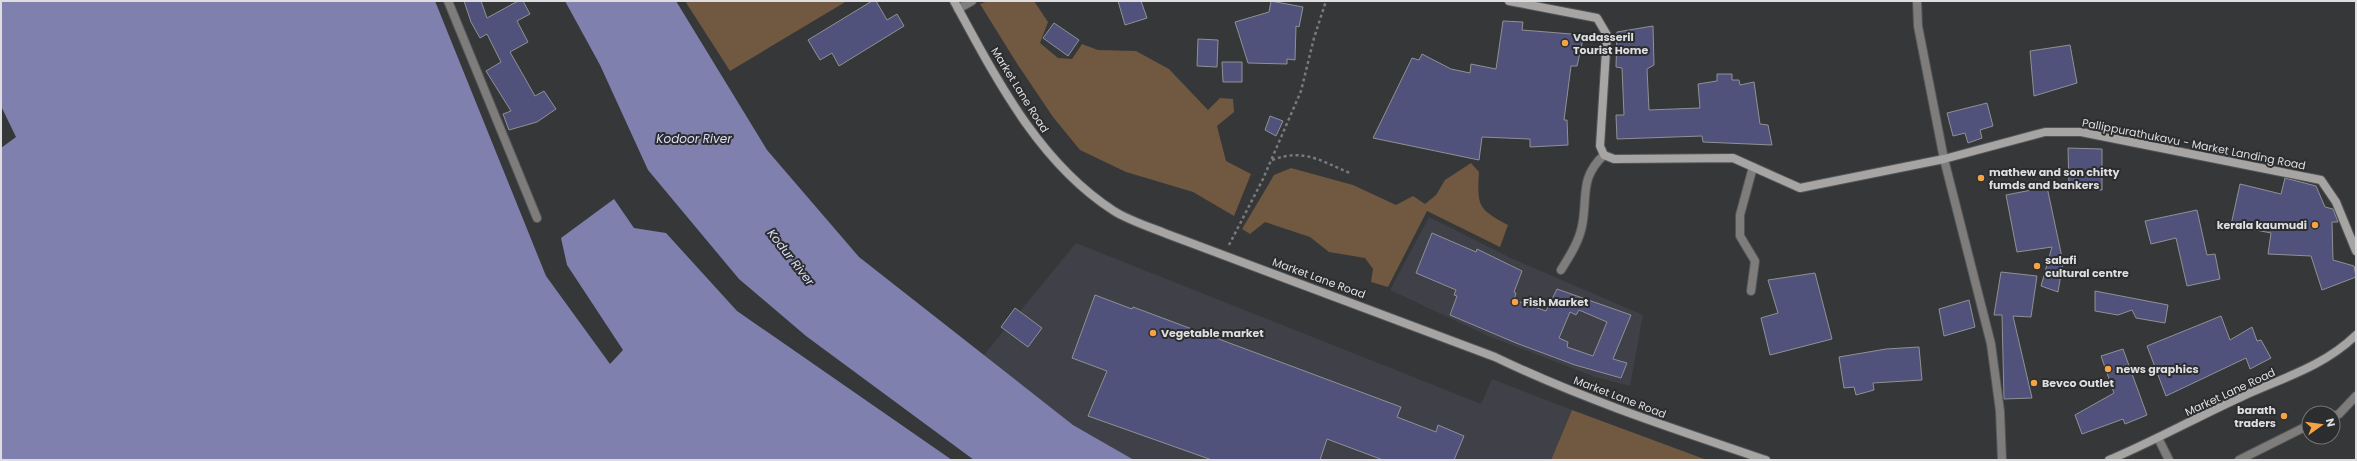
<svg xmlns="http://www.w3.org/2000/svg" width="2357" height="461" font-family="Poppins,sans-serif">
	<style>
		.built { fill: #3f4048 }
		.green { fill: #705841 }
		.water { fill: #7f80ad }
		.building { fill: #51527b; stroke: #909194; fill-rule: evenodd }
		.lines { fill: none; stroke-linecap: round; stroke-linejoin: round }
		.street-casing { stroke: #545557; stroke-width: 10 }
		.secondary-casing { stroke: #545557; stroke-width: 10 }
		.path { stroke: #797a7c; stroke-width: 2.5; stroke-dasharray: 3 3; stroke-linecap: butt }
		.street { stroke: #7e7d7c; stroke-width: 8 }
		.secondary { stroke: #a6a5a3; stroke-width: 8 }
		.poi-dot { fill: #f5a345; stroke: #2c2d2f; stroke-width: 1.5 }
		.labels { text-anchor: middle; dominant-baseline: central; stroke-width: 4; stroke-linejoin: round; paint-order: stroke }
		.poi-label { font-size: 11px; font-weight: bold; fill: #dedee0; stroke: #2c2d2f; text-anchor: start }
		.street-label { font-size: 11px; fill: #dedee0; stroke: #2c2d2f }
		.water-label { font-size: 12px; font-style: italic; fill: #dbddfa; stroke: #2c2d2f }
	</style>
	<rect width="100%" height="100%" fill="#363739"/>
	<!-- built -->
	<g class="built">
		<path d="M1429,217L1513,259L1643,315L1630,386L1595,377L1488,336L1390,290Z"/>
		<path d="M1076,243L1481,404L1492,379L1572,410L1551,460H1134L1073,425L983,356Z"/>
	</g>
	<!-- green -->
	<g class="green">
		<path d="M685,1H847L730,71Z"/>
		<path d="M988,1H1034L1048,22L1040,43L1058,58L1072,59L1082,44L1098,50L1136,51L1169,69L1208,110L1220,98L1233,99L1234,112L1217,126L1226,161L1251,174L1234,216L1193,192L1126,172L1080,150L1053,117L1016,62L980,4Z"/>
		<path d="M1471,163L1479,172C1477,206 1478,209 1508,225L1500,247L1427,211L1388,287L1371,282L1373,269L1365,258L1329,252L1310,237L1265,222L1250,234L1242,229L1274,175L1291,168L1353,185L1396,205L1413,196L1425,204L1436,195L1445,180Z"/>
		<path d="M1572,410L1707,460H1551Z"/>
	</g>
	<!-- water -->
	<g class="water">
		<path d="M1,1H435L546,276L610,364L623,350L567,265L561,238L614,199L634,228L666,233L737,311L952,460H1V148L16,137L1,106Z"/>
		<path d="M565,1H676L767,150L859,257L1073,425L1134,460H974L806,336L739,279L648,170L600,65Z"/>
	</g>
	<!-- building -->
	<g class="building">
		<path d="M464,1H481L487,18L518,1H523L530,14L517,21L528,42L510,52L535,96L544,91L556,109L537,122L509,130L503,114L511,111L486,71L501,62L487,34L480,38L471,22Z"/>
		<path d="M872,1H876L887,20L897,14L904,26L839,66L832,53L820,60L808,40Z"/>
		<path d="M1118,1H1141L1147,18L1125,25Z"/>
		<path d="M1271,1L1303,7L1299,27L1296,26L1295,60L1287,59V64L1248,63L1235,22L1269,12Z"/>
		<path d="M1503,21L1523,22L1522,30L1584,35L1577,66H1571L1564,120H1567L1568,145L1530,147V139L1482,137L1479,160L1373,138L1412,58L1419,60L1422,54L1451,69L1470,73L1471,64L1496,69Z"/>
		<path d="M1054,23L1079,40L1068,56L1043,38Z"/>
		<path d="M1653,26L1654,65L1647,69L1649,110L1700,108L1698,84L1717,81V74H1732V80H1739L1740,85L1754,82L1760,124L1768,125L1772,145L1703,142L1702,136L1617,139L1616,115H1624L1622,68L1616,67L1617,32Z"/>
		<path d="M1198,39L1218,40L1217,67L1197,66Z"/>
		<path d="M2070,45L2077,83L2034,96L2030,51Z"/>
		<path d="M1222,62H1242V82H1223Z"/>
		<path d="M1987,103L1993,126L1980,130L1982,138L1968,143L1965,133L1953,136L1947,113Z"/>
		<path d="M1270,116L1283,121L1276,136L1265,130Z"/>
		<path d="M2068,148L2102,149V190L2069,188Z"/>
		<path d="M2285,178L2316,186L2325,207L2333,209L2338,222H2332L2333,260L2354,266L2356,277L2322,290L2311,256L2268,254L2271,233L2231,225L2240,184L2281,194Z"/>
		<path d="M2047,187L2063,262L2058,292L2041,286L2052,247L2017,252L2006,195Z"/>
		<path d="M2197,210L2207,255L2215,254L2220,279L2187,286L2176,238L2151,244L2145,221Z"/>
		<path d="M1432,233L1476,252L1477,249L1522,271L1514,292L1516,293L1514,300L1546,311L1557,289L1631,315L1613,359L1627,363L1621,378L1575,365L1516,343L1450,315L1457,296L1454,295L1456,290L1416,273ZM1579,310L1607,322L1593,356L1567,347L1568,342L1559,338L1570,312L1576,315Z"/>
		<path d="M2001,272L2037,276L2031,317L2013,316L2032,398L2004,399L2002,315H1994Z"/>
		<path d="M1815,273L1832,339L1770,355L1761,318L1778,313L1768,280Z"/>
		<path d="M2095,291L2168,305L2165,323L2136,318L2132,310L2118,315L2095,311Z"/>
		<path d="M1095,295L1132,309L1133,307L1401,407L1397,417L1436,432L1438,425L1464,436L1454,460H1383L1327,439L1320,460H1212L1088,416L1107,371L1072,358Z"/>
		<path d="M1969,300L1975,327L1944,336L1939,309Z"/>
		<path d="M1015,308L1042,328L1028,347L1001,327Z"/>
		<path d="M2221,316L2230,340L2252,327L2257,341L2261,340L2271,358L2250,369L2246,358L2166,396L2147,346Z"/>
		<path d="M1919,347L1922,380L1873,383L1874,390L1856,395L1854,387L1844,388L1839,357L1886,349Z"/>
		<path d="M2123,349L2147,415L2125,424L2123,419L2082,434L2075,415L2114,393L2101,356Z"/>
	</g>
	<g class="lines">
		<defs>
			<g id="street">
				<path d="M448,1L537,218"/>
				<path d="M1917,1L1918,26L1944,159L1991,344L2000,411L2002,460"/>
				<path d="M958,9L972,1"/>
				<path d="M1561,270C1569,257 1579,242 1582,226C1588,197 1579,178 1604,155"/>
				<path d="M1751,291L1755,261L1740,236V215L1753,167"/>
				<path d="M2333,416L2339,414L2356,396"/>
				<path d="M2158,438L2169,460"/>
				<path d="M2239,460L2309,425"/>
			</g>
			<g id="secondary">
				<path d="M954,1C996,78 1038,162 1114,211C1130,221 1150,227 1167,234L1495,357C1582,399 1674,429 1766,460"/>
				<path d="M1509,1L1597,18L1607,35L1600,146L1604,155L1614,159L1733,158L1800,188L1944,159L2045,132H2081L2321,180L2336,202L2356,251"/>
				<path d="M2109,460C2154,441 2197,417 2241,397C2282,378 2323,367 2356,335"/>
			</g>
		</defs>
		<!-- street casing -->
		<use href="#street" class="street-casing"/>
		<!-- secondary casing -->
		<use href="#secondary" class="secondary-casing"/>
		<!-- path -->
		<g class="path">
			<path d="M1272,160C1305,148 1320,161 1350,173"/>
			<path d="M1229,245L1263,179L1301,91L1314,38L1326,1"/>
		</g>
		<!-- street -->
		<use href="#street" class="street"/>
		<!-- secondary -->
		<use href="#secondary" class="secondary"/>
	</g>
	<!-- markers -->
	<g class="poi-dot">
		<circle cx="1565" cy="43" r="4"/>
		<circle cx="1981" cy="178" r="4"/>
		<circle cx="2315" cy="225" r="4"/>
		<circle cx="2037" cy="266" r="4"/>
		<circle cx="1515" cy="302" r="4"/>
		<circle cx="1153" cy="333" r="4"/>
		<circle cx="2108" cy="369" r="4"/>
		<circle cx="2034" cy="383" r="4"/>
		<circle cx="2284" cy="416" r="4"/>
	</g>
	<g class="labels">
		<!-- poi labels -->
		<g class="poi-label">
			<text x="1573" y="37">Vadasseril<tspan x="1573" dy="13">Tourist Home</tspan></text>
			<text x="1989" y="172">mathew and son chitty<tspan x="1989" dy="13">fumds and bankers</tspan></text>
			<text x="2307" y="225" text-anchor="end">kerala kaumudi</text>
			<text x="2045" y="260">salafi<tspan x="2045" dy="13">cultural centre</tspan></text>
			<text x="1523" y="302">Fish Market</text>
			<text x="1161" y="333">Vegetable market</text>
			<text x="2116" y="369">news graphics</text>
			<text x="2042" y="383">Bevco Outlet</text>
			<text x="2276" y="410" text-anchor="end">barath<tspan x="2276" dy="13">traders</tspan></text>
		</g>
		<!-- street labels -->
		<g class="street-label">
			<text transform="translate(1020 90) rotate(58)">Market Lane Road</text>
			<text transform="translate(2194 144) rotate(11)">Pallippurathukavu - Market Landing Road</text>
			<text transform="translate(1319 278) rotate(20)">Market Lane Road</text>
			<text transform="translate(2230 392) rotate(-25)">Market Lane Road</text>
			<text transform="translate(1620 397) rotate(21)">Market Lane Road</text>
		</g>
		<!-- water labels -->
		<g class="water-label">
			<text x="694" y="138">Kodoor River</text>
			<text transform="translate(791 257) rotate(52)">Kodur River</text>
		</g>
	</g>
	<!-- border -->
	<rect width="2357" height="461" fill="none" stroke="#dedee0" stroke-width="4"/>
	<!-- north arrow -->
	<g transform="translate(2321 425) rotate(76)"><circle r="19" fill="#2c2d2f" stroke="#737476"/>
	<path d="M0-3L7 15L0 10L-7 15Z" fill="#f5a345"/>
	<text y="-6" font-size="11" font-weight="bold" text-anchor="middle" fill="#dedee0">N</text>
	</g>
</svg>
